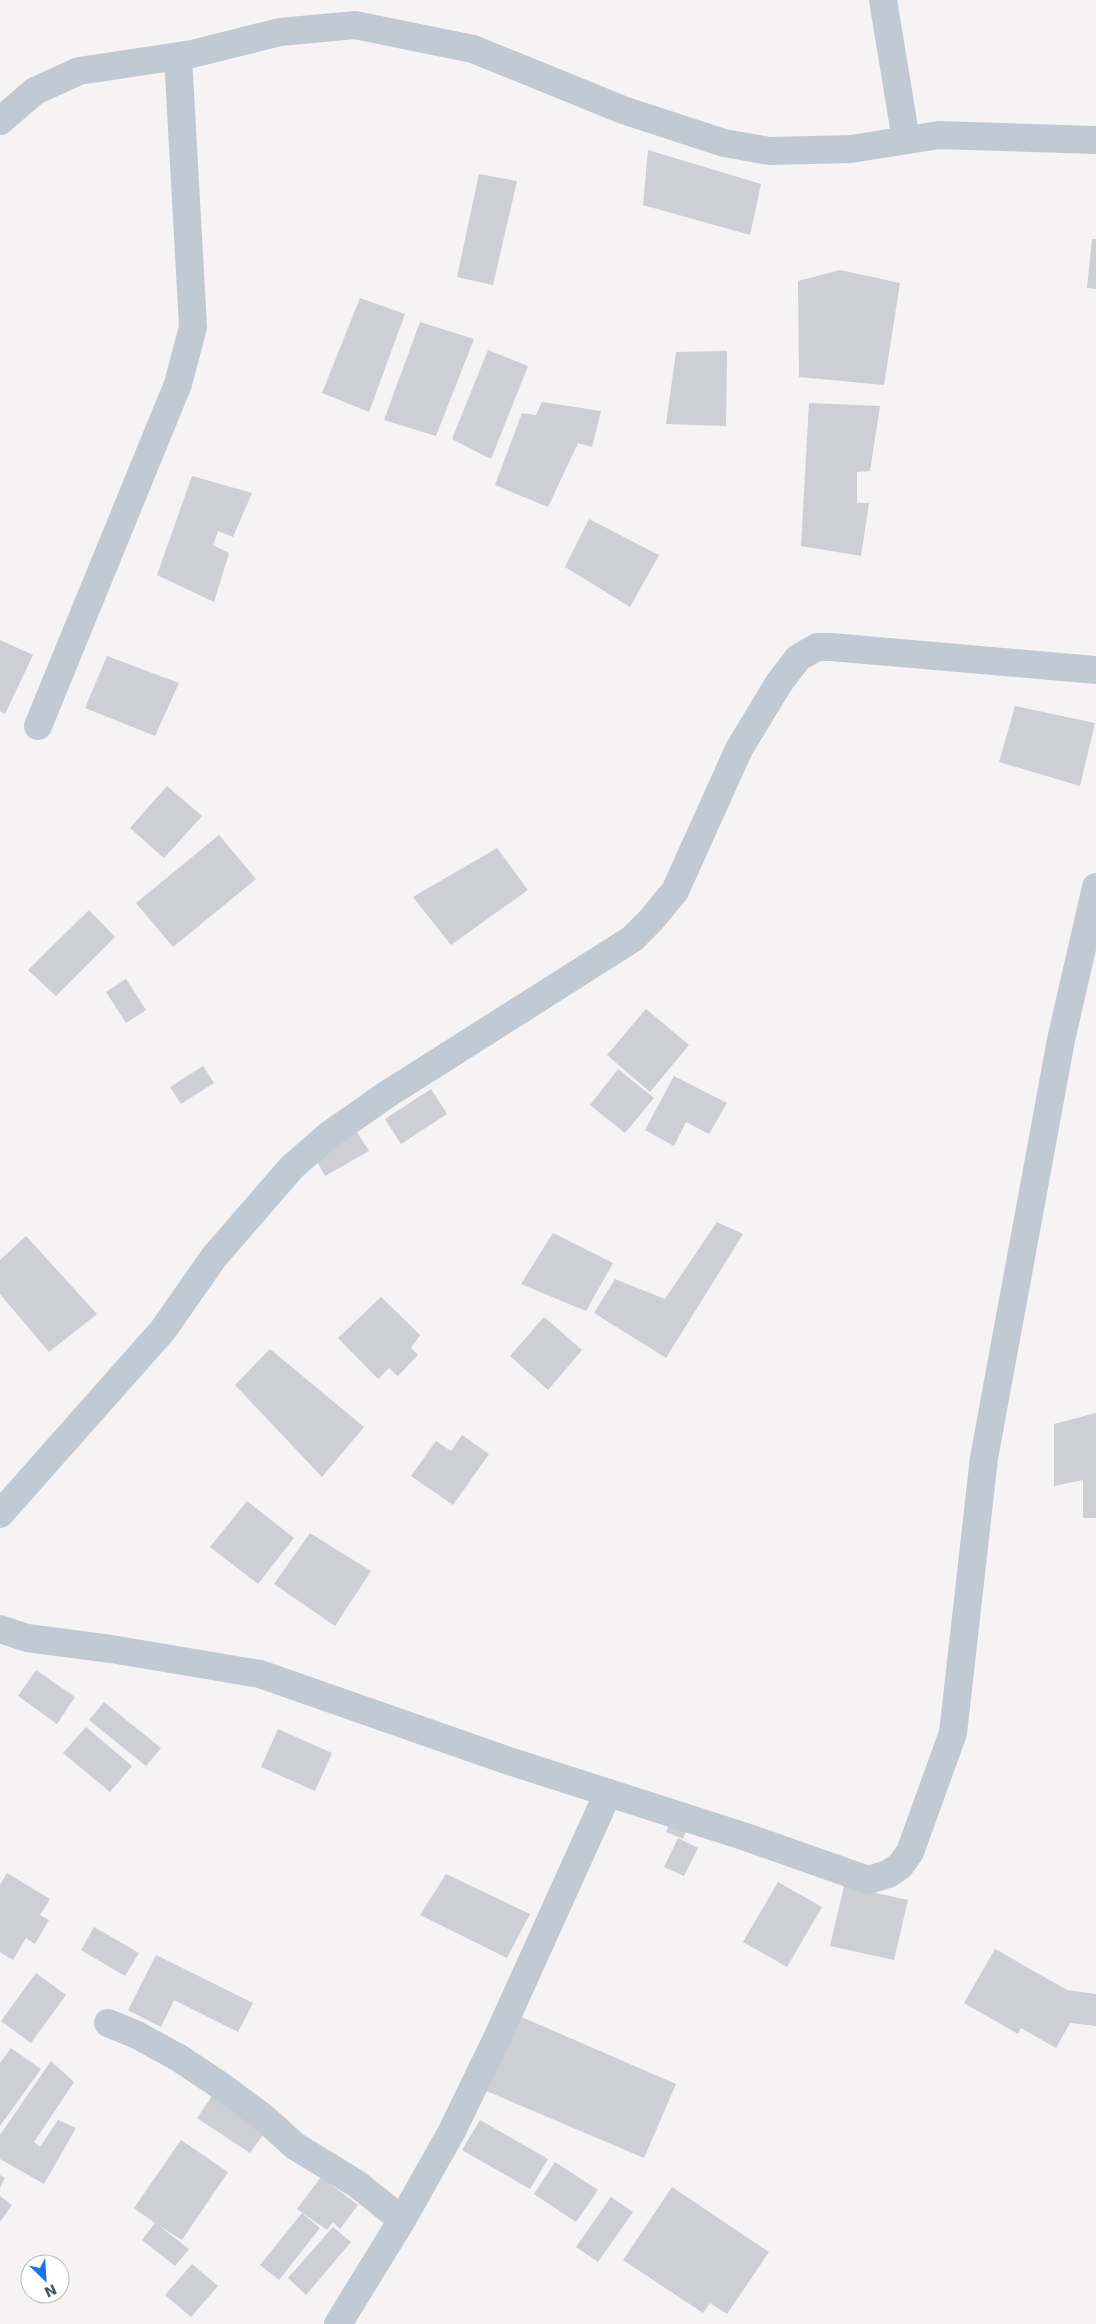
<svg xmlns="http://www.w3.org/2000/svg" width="1096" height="2324" font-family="'DejaVu Sans',sans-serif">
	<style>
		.building { fill: #cdcfd5 }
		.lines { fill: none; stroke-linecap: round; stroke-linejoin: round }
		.street { stroke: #c1cad2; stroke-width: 28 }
	</style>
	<rect width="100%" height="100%" fill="#f5f3f3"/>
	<!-- building -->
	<g class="building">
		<path d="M648,150L761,184L750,235L643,205Z"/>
		<path d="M479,174L517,181L493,285L457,277Z"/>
		<path d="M1092,239H1096V289L1087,288Z"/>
		<path d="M840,270L900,283L884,385L799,377L798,281Z"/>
		<path d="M360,298L405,314L369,412L322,393Z"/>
		<path d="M420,322L474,339L436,436L384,420Z"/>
		<path d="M488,350L528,366L491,459L452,439Z"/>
		<path d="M727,351L726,426L666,424L676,352Z"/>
		<path d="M542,402L601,411L592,447L578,443L548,507L495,485L522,413L536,415Z"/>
		<path d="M809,403L880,406L870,471L857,472V503H869L861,556L801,546Z"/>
		<path d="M192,476L252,493L233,537L218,531L213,545L229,553L214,602L157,575Z"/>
		<path d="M589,519L659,555L630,607L565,567Z"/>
		<path d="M0,640L33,655L5,714L0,711Z"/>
		<path d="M107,656L179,683L155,736L85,708Z"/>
		<path d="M1015,706L1095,723L1080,786L999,762Z"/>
		<path d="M167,786L202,816L164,858L130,828Z"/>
		<path d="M219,835L256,879L173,947L136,903Z"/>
		<path d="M497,848L528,890L451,945L413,897Z"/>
		<path d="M89,910L115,937L56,996L28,970Z"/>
		<path d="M126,979L146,1010L126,1023L106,992Z"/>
		<path d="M646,1009L689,1045L650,1092L607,1055Z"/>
		<path d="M203,1066L214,1083L181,1104L170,1087Z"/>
		<path d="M618,1069L654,1098L625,1133L590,1105Z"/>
		<path d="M674,1076L727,1103L709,1134L686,1122L674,1146L645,1130Z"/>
		<path d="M431,1089L447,1114L401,1144L385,1119Z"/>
		<path d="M355,1129L369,1151L325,1176L313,1154Z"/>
		<path d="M717,1222L743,1234L666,1358L594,1313L615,1279L665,1299Z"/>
		<path d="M553,1233L613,1263L586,1311L521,1284Z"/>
		<path d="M26,1236L97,1314L49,1352L0,1294V1260Z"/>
		<path d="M381,1297L420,1335L411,1348L418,1355L398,1376L389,1368L378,1379L338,1338Z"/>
		<path d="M544,1317L582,1350L548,1390L510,1356Z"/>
		<path d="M270,1349L364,1427L322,1477L235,1385Z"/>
		<path d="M1096,1413V1518H1083V1480L1054,1486V1424Z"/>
		<path d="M462,1435L489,1454L453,1505L411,1476L436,1441L451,1451Z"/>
		<path d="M247,1501L294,1538L258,1584L210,1547Z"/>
		<path d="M310,1533L371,1571L335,1626L274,1584Z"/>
		<path d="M36,1670L75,1697L57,1724L18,1696Z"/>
		<path d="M104,1702L161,1748L146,1766L89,1720Z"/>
		<path d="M86,1727L132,1766L110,1792L63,1753Z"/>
		<path d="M278,1729L332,1753L315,1791L261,1767Z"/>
		<path d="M670,1822L687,1828L683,1839L666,1832Z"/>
		<path d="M678,1838L698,1848L684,1876L664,1867Z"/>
		<path d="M7,1873L50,1899L40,1915L49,1920L35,1944L26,1938L13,1960L0,1952V1885Z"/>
		<path d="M446,1874L530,1914L507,1958L420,1915Z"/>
		<path d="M778,1882L822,1907L787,1967L743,1942Z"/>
		<path d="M844,1886L908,1900L894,1960L830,1946Z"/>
		<path d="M94,1927L139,1953L125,1976L81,1950Z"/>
		<path d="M995,1949L1067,1990L1096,1994V2026L1070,2023L1056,2048L1021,2028L1018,2034L964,2003Z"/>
		<path d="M156,1955L253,2003L238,2032L174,2000L161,2027L128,2010Z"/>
		<path d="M36,1973L66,1995L31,2043L1,2021Z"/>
		<path d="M510,2012L676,2084L644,2158L477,2087Z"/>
		<path d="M11,2048L41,2069L0,2126V2063Z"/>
		<path d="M51,2061L74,2082L34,2142L40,2147L58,2120L76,2128L44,2184L0,2159V2135Z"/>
		<path d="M212,2096L265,2132L250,2153L197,2118Z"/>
		<path d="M480,2120L548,2159L530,2189L462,2150Z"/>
		<path d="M181,2140L228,2172L182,2240L158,2225L189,2249L175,2266L142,2240L155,2223L134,2208Z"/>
		<path d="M555,2162L598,2190L576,2222L534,2194Z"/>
		<path d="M0,2175L5,2178L0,2188Z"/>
		<path d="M321,2177L358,2205L340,2229L333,2222L327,2230L297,2209Z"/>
		<path d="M672,2187L769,2252L727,2314L710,2303L703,2313L623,2260Z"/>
		<path d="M0,2196L12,2205L0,2222Z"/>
		<path d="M611,2197L633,2212L598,2262L576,2247Z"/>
		<path d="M302,2213L320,2228L279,2280L260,2265Z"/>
		<path d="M333,2227L351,2242L306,2295L288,2278Z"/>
		<path d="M192,2264L218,2286L191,2317L165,2295Z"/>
	</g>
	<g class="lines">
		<!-- street -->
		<g class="street">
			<path d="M883,0L906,140"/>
			<path d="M0,121L35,91L79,71L192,54L280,32L355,25L473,49L623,110L724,143L770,151L851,149L939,135L1096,140"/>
			<path d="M38,726L178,384L193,327L178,57"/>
			<path d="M0,1514L163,1330L214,1257L292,1167L329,1135L386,1095L632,939L651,920L675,891L739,749L779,683L798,658L817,647H831L1096,670"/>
			<path d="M0,1629L27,1638L111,1649L260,1674L506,1760L746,1837L868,1880L888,1874L900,1866L910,1852L953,1733L984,1458L1061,1040L1096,887"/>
			<path d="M108,2023L137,2035L179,2058L221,2086L264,2118L295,2146L357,2184L402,2220"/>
			<path d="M338,2324L402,2220L452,2131L498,2036L608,1793"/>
		</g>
	</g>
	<!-- north arrow -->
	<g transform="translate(45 2279) rotate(155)"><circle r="24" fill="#ffffff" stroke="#b7bbc0"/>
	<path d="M0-4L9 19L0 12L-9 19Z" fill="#1a73e8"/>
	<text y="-8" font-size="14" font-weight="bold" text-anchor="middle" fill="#4a5661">N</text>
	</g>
</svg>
